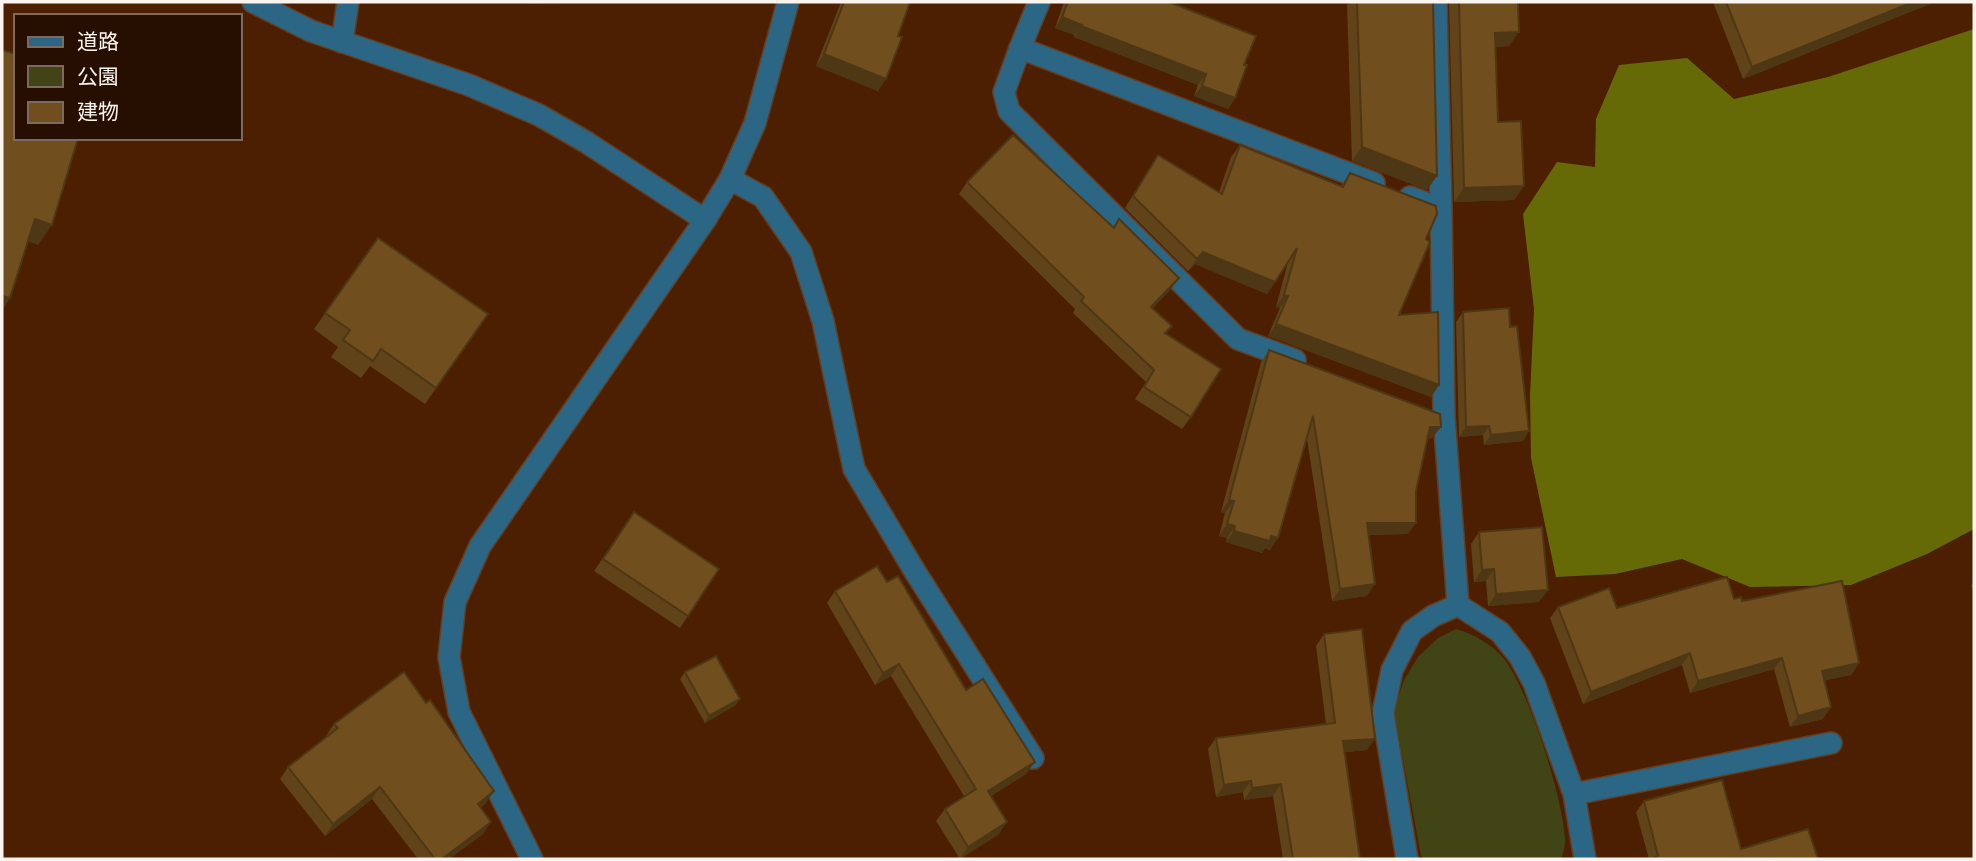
<svg xmlns="http://www.w3.org/2000/svg" width="1976" height="861" font-family="Roboto,'Noto Sans JP',sans-serif">
	<style>
		.green { fill: #414415 }
		.forest { fill: #666a06 }
		.lines { fill: none; stroke-linecap: round; stroke-linejoin: round }
		.lane-casing { stroke: #643d21; stroke-width: 24 }
		.street-casing { stroke: #643d21; stroke-width: 24 }
		.lane { stroke: #2b6784; stroke-width: 21 }
		.street { stroke: #2b6784; stroke-width: 21 }
		.wall { fill: #604319 }
		.shaded-wall { fill: #4e3714 }
		.building { fill: #704e1d; stroke: #4e3714; stroke-width: 2 }
	</style>
	<rect width="100%" height="100%" fill="#4b1f00"/>
	<!-- green -->
	<path class="green" d="M1456,629C1474,634 1493,645 1505,660C1530,694 1562,796 1565,838C1566,845 1563,853 1561,859H1423L1421,856L1394,711L1404,680L1418,657L1438,638Z"/>
	<!-- forest -->
	<path class="forest" d="M1974,29V529L1927,554L1851,585L1750,587L1682,559L1615,574L1556,577L1531,458L1530,396L1534,309L1523,214L1557,162L1595,167L1596,119L1619,65L1687,58L1734,99L1828,77Z"/>
	<g class="lines">
		<defs>
			<path id="lane" d="M342,42L348,2"/>
			<g id="street">
				<path d="M253,2L311,31L469,85L539,115L586,142L705,220"/>
				<path d="M1039,2L1020,48L1374,183"/>
				<path d="M1020,48L1004,92L1009,111L1238,339L1295,360"/>
				<path d="M730,179L763,197L801,252L823,321L854,469L914,570L1033,758"/>
				<path d="M1410,197L1441,209L1436,2"/>
				<path d="M1441,209L1444,416L1458,605"/>
				<path d="M1458,605L1500,632L1520,657L1534,683L1574,794L1585,859"/>
				<path d="M1574,794L1831,743"/>
				<path d="M532,859L459,712L449,657L455,602L480,546L705,220L730,179L755,123L788,2"/>
				<path d="M1407,859L1383,713L1392,670L1412,631L1433,616L1458,605"/>
			</g>
		</defs>
		<!-- lane casing -->
		<use href="#lane" class="lane-casing"/>
		<!-- street casing -->
		<use href="#street" class="street-casing"/>
		<!-- lane -->
		<use href="#lane" class="lane"/>
		<!-- street -->
		<use href="#street" class="street"/>
	</g>
	<!-- wall -->
	<g class="wall">
		<path d="M841,2H910L878,91L816,66Z"/>
		<path d="M1064,2H1169L1244,65L1235,98L1228,109L1194,96L1198,85L1074,37V35L1055,28Z"/>
		<path d="M1350,2H1433L1427,190L1352,161L1347,5Z"/>
		<path d="M1449,2H1518L1509,46L1495,47L1498,122L1524,186L1514,200L1454,202Z"/>
		<path d="M1713,2H1935L1743,79Z"/>
		<path d="M1240,145L1341,186L1350,173L1426,239L1399,315L1439,385L1431,397L1268,336L1280,308L1276,307L1288,262L1267,294L1195,264L1188,271L1125,208L1158,155L1219,192L1231,157Z"/>
		<path d="M967,182L1114,227L1119,219L1179,278L1170,290L1153,308L1172,326L1166,334L1191,417L1182,429L1135,399L1146,382L1073,313L1075,309L959,194Z"/>
		<path d="M378,238L488,314L425,404L370,366L361,378L331,357L338,347L314,329Z"/>
		<path d="M1463,312L1510,327L1529,431L1523,441L1484,445L1483,435L1459,437L1456,322Z"/>
		<path d="M1269,350L1441,427L1432,438L1427,439L1416,491L1408,534L1368,535L1367,596L1332,601L1307,439L1270,550L1265,548L1262,553L1226,542L1227,538L1219,536L1225,513L1221,512L1261,362Z"/>
		<path d="M634,512L719,569L680,628L594,571Z"/>
		<path d="M1479,532L1539,602L1488,606L1486,581L1474,582L1471,544Z"/>
		<path d="M1974,581V591L1971,586Z"/>
		<path d="M887,582L1026,774L991,796L999,834L960,859L936,821L945,809L964,796L891,676L875,685L827,603L835,591Z"/>
		<path d="M1734,599L1742,601L1859,663L1851,675L1824,680L1823,719L1790,727L1774,669L1690,693L1682,665L1583,704L1550,618L1558,607L1617,608Z"/>
		<path d="M1324,634L1367,750L1345,752L1360,859H1283L1273,796L1244,800L1243,792L1216,797L1208,749L1216,738L1326,724L1316,646Z"/>
		<path d="M685,672L736,705L705,723L680,679Z"/>
		<path d="M334,724L486,803L480,808L483,834L449,859H418L372,799L325,836L280,779L288,767L327,737L326,736Z"/>
		<path d="M1644,801L1741,849L1818,859H1649L1636,812Z"/>
	</g>
	<!-- shaded-wall -->
	<g class="shaded-wall">
		<path d="M529,2H597L528,4Z"/>
		<path d="M1913,2H1935L1743,79L1752,67Z"/>
		<path d="M1062,17L1082,25L1074,35L1055,28Z"/>
		<path d="M1081,26L1206,74L1198,85L1074,37Z"/>
		<path d="M1519,32L1509,46L1485,47L1495,33Z"/>
		<path d="M824,54L886,79L878,91L816,66Z"/>
		<path d="M1202,86L1235,98L1228,109L1194,96Z"/>
		<path d="M1362,147L1437,176L1427,190L1352,161Z"/>
		<path d="M1524,186L1514,200L1454,202L1464,188Z"/>
		<path d="M35,219L52,225L38,245L21,239Z"/>
		<path d="M1203,252L1275,282L1267,294L1195,264L1188,271L1197,259Z"/>
		<path d="M1179,278L1170,290L1143,319L1151,307Z"/>
		<path d="M1284,295L1288,296L1280,308L1276,307Z"/>
		<path d="M2,296L10,298L2,311Z"/>
		<path d="M1276,324L1439,385L1431,397L1268,336Z"/>
		<path d="M1489,426L1483,435L1459,437L1466,427Z"/>
		<path d="M1430,427H1441L1432,438L1422,439Z"/>
		<path d="M1529,431L1523,441L1484,445L1491,435Z"/>
		<path d="M1229,500L1234,501L1225,513L1221,512Z"/>
		<path d="M1367,523H1416L1408,534L1359,535Z"/>
		<path d="M1227,524L1235,526L1227,538L1219,536Z"/>
		<path d="M1234,531L1271,536L1278,538L1270,550L1265,548L1262,553L1226,542Z"/>
		<path d="M1494,569L1486,581L1474,582L1482,570Z"/>
		<path d="M1375,584L1367,596L1332,601L1340,589Z"/>
		<path d="M1548,590L1539,602L1488,606L1496,594Z"/>
		<path d="M1690,653L1682,665L1583,704L1591,692Z"/>
		<path d="M1782,658L1774,669L1690,693L1698,681Z"/>
		<path d="M1859,663L1851,675L1814,683L1822,671Z"/>
		<path d="M899,664L891,676L875,685L883,673Z"/>
		<path d="M740,699L736,705L705,723L709,716Z"/>
		<path d="M1831,707L1823,719L1790,727L1798,716Z"/>
		<path d="M1375,739L1367,750L1335,753L1343,741Z"/>
		<path d="M1035,762L1026,774L979,803L988,791Z"/>
		<path d="M1251,781L1243,792L1216,797L1224,785Z"/>
		<path d="M1281,784L1273,796L1244,800L1252,788Z"/>
		<path d="M380,787L372,799L325,836L333,824Z"/>
		<path d="M494,791L486,803L469,816L478,804Z"/>
		<path d="M491,822L483,834L449,859H442Z"/>
		<path d="M1007,822L999,834L960,859L968,847Z"/>
	</g>
	<!-- building -->
	<g class="building">
		<path d="M844,2H910L898,36L902,37L886,79L824,54Z"/>
		<path d="M1068,2H1169L1256,36L1244,65H1247L1235,98L1202,86L1206,74L1081,26L1082,25L1062,17Z"/>
		<path d="M1357,2H1433L1437,176L1362,147Z"/>
		<path d="M1459,2H1518L1519,32L1495,33L1498,122L1521,121L1524,186L1464,188Z"/>
		<path d="M1726,2H1913L1752,67Z"/>
		<path d="M2,50L16,54V138H78L52,225L35,219L10,298L2,296Z"/>
		<path d="M1013,135L1114,228L1119,219L1179,278L1151,307L1172,326L1165,333L1221,369L1191,417L1144,387L1154,370L1081,301L1084,297L967,182Z"/>
		<path d="M1240,145L1343,187L1350,173L1436,206L1437,214L1426,239L1430,242L1399,315L1438,312L1439,385L1276,324L1288,296L1284,295L1297,248L1275,282L1203,252L1197,259L1133,196L1158,155L1222,194Z"/>
		<path d="M378,238L488,314L436,388L381,349L373,361L343,340L350,330L325,313Z"/>
		<path d="M1509,308L1510,327L1517,326L1529,431L1491,435L1489,426L1466,427L1463,312Z"/>
		<path d="M1269,350L1440,414L1441,427H1430L1416,491V523H1367L1375,584L1340,589L1313,416L1278,538L1271,536L1270,541L1234,531L1235,526L1227,524L1234,501L1229,500Z"/>
		<path d="M634,512L719,569L688,616L603,559Z"/>
		<path d="M1542,527L1548,590L1496,594L1494,569L1482,570L1479,532Z"/>
		<path d="M877,566L887,582L898,576L966,690L983,679L1035,762L988,791L1007,822L968,847L945,809L976,789L899,664L883,673L835,591Z"/>
		<path d="M1727,577L1734,599L1741,597L1742,601L1842,581L1859,663L1822,671L1831,707L1798,716L1782,658L1698,681L1690,653L1591,692L1558,607L1609,588L1617,608Z"/>
		<path d="M1362,629L1375,739L1343,741L1360,859H1293L1281,784L1252,788L1251,781L1224,785L1216,738L1335,723L1324,634Z"/>
		<path d="M716,656L740,699L709,716L685,672Z"/>
		<path d="M404,672L426,703L430,700L494,791L478,804L491,822L442,859H435L380,787L333,824L288,767L338,728L334,724Z"/>
		<path d="M1722,780L1741,849L1808,829L1818,859H1651L1658,856L1644,801Z"/>
	</g>
	<!-- border -->
	<rect width="1976" height="861" fill="none" stroke="#faf3ee" stroke-width="7"/>
	<!-- legend -->
	<rect x="14" y="14" width="228" height="126" fill="#260e00" stroke="#7b6a5f" stroke-width="2"/>
	<rect x="28" y="37" width="35" height="10" fill="#2b6784" stroke="#7b6a5f" stroke-width="2"/>
	<text x="77" y="49" font-size="21" fill="#faf3ee">道路</text>
	<rect x="28" y="66" width="35" height="21" fill="#414415" stroke="#7b6a5f" stroke-width="2"/>
	<text x="77" y="84" font-size="21" fill="#faf3ee">公園</text>
	<rect x="28" y="102" width="35" height="21" fill="#704e1d" stroke="#7b6a5f" stroke-width="2"/>
	<text x="77" y="119" font-size="21" fill="#faf3ee">建物</text>
</svg>
